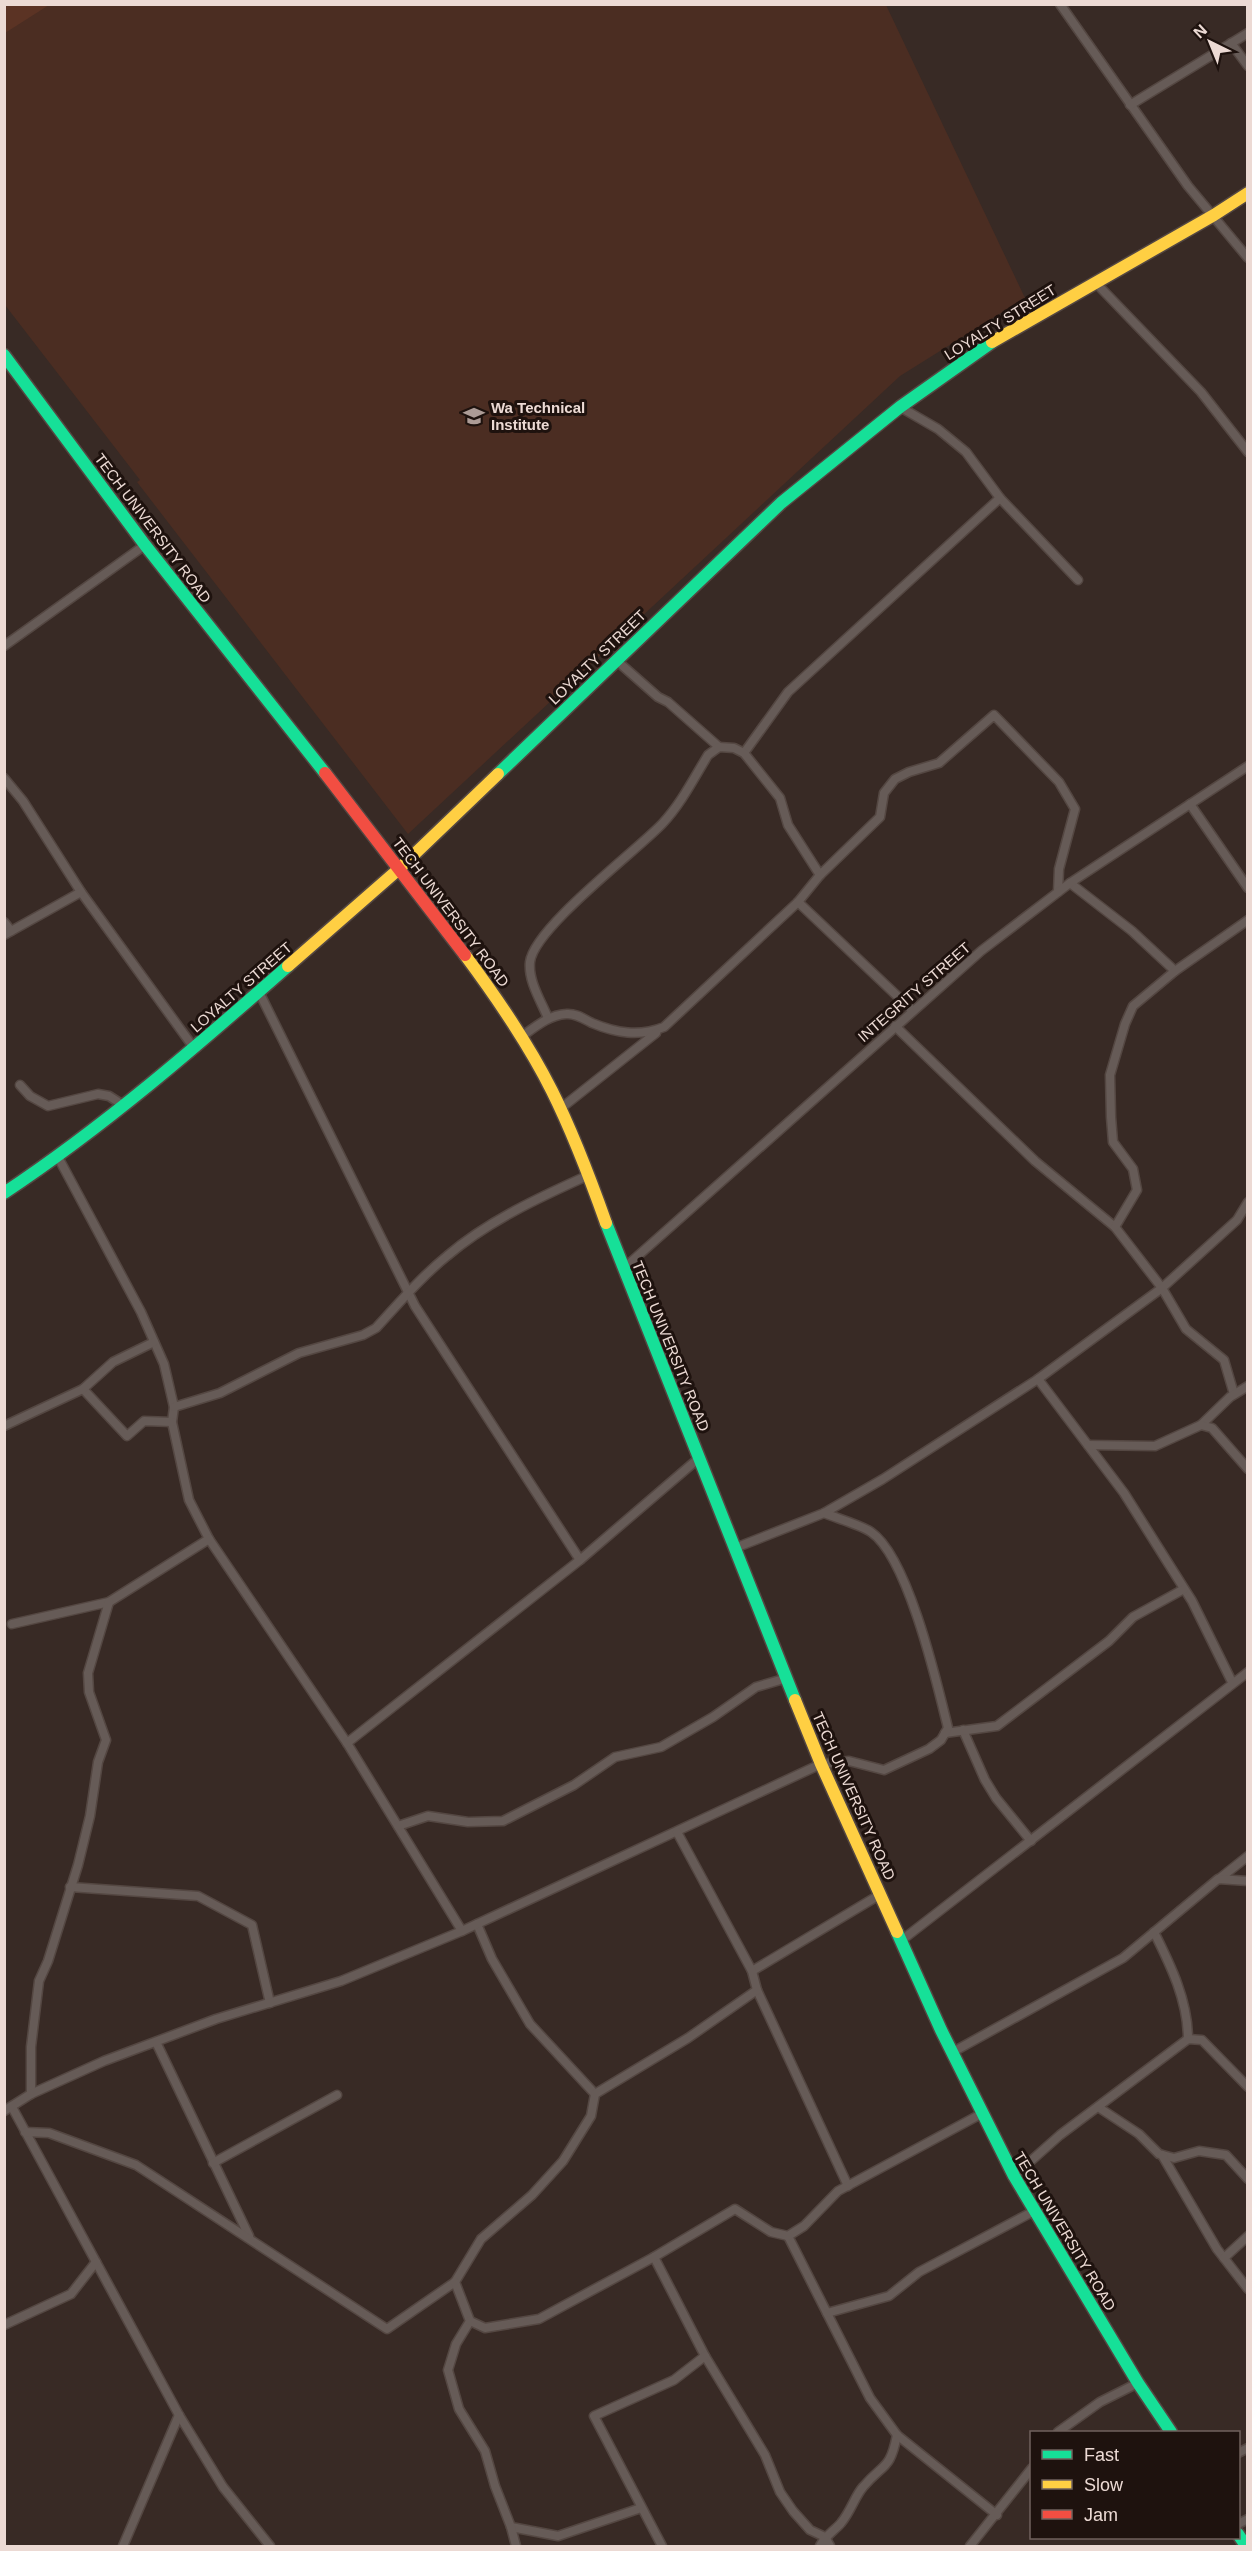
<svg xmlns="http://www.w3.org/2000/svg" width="1252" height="2551" font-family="Arial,sans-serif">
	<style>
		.built { fill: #4b2d22 }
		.garden { fill: #5b3324 }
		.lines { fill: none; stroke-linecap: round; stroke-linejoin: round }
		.street-casing { stroke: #544742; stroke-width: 11 }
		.fast-casing { stroke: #544742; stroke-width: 15 }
		.slow-casing { stroke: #544742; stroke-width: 15 }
		.jam-casing { stroke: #544742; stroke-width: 15 }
		.street { stroke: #665b57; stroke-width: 8 }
		.fast { stroke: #16e098; stroke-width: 12 }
		.slow { stroke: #ffcf43; stroke-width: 12 }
		.jam { stroke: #f24e42; stroke-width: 12 }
		.labels { text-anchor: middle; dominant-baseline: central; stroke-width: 6; stroke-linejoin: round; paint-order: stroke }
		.street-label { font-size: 15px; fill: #ecdad4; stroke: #1e120e }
		.poi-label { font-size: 15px; font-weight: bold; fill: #ecdad4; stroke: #1e120e; text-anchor: start }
	</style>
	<rect width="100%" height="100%" fill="#382a25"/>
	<!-- built -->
	<path class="built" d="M4,5H886L1025,298L900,376L408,834L137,482L140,480L5,305Z"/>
	<!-- garden -->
	<path class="garden" d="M5,4H49V5L5,33Z"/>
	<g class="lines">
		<defs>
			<g id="street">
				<path d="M1060,4L1188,186L1248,258"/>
				<path d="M1231,43L1248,66"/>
				<path d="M1130,105L1248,33"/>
				<path d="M1095,282L1201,392L1248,452"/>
				<path d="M900,407L938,429L966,452L1000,498L1078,580"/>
				<path d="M4,646L145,545"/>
				<path d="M616,660L658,697L668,702L719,747"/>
				<path d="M744,753L788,692L1000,498"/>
				<path d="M4,778L23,801L81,892L194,1048"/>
				<path d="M1190,804L1248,888"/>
				<path d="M1070,883L1132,931L1175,971"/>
				<path d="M798,902L912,1010"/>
				<path d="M4,922L11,931"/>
				<path d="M4,935L81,892"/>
				<path d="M259,992L415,1306L580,1560"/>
				<path d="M548,1018C541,1001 528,981 530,962C534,928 635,852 662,824C681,804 694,778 708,755L719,747L734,748L744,753L780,798L788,825L820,875"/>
				<path d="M895,1026L1035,1161L1115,1227L1162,1288L1186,1329L1224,1360L1234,1394"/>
				<path d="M521,1037C535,1027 549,1015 566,1014C576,1013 584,1019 592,1023C616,1033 639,1037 664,1027L798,902L820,875L880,817L884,793L895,779L909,772L939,763L994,715L1059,782L1075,809L1059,869L1058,892"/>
				<path d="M20,1085L30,1096L48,1106L98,1094L109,1096L123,1105"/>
				<path d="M560,1109L656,1033"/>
				<path d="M58,1157L141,1312L164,1364L174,1407L172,1422L189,1500L209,1539L347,1743L462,1931"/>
				<path d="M1115,1227L1137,1190L1133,1169L1113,1142L1111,1117L1110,1075L1125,1024L1133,1006L1175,971L1248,920"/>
				<path d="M623,1269L981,951L1070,883L1248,766"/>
				<path d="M1038,1379L1124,1493L1192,1601L1232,1682"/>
				<path d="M83,1389L127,1436L144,1421L172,1422"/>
				<path d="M174,1407L220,1393L299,1353L363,1335L376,1328C399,1303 421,1277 447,1256C488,1221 540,1197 589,1175"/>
				<path d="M1201,1425L1230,1397L1248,1386"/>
				<path d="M4,1426L83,1389L113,1362L154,1342"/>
				<path d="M1088,1445L1155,1446L1201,1425L1212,1428L1248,1469"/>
				<path d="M735,1548L824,1513L883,1479L1038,1379L1162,1288L1237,1220L1248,1202"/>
				<path d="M12,1624L109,1602L209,1539"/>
				<path d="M963,1730L985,1780L996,1798L1031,1841"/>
				<path d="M945,1733L997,1726L1109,1641L1133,1617L1184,1589"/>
				<path d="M347,1743L580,1560L699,1458"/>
				<path d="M398,1826L428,1816L468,1822L503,1821L574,1785L615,1757L661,1747L713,1717L756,1687L787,1678"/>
				<path d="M1219,1879L1248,1856"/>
				<path d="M70,1887L198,1896L252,1925L270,2003"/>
				<path d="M477,1924L492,1959L530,2024L595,2094"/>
				<path d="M1154,1932C1171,1966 1188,2001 1188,2039"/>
				<path d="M902,1940L1248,1672"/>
				<path d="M752,1971L881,1894"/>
				<path d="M757,1990L848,2186"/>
				<path d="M156,2042L249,2236"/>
				<path d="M951,2053L1123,1958L1218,1879L1248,1881"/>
				<path d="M31,2094V2047L39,1981L48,1961L78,1865L90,1816L98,1762L106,1740L89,1692L88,1673L109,1602"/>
				<path d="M12,2107L179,2415L223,2487L270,2546"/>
				<path d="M1098,2107L1139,2134L1159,2154L1174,2158L1199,2151L1226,2155L1248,2179"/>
				<path d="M4,2111L31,2094L104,2061L216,2019L341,1981L462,1931L821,1764L849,1761L884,1770L929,1749L941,1740L948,1728C937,1683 908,1557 871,1532C861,1525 836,1518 824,1513"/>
				<path d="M25,2132L49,2133L136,2165L387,2329L455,2282L481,2239L532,2195L563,2161L591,2116L595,2094L688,2038L757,1990L752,1971L677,1832"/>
				<path d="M1162,2155L1217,2249L1248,2289"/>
				<path d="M213,2163L337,2095"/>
				<path d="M1014,2176L1060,2135L1188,2039L1202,2040L1248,2087"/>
				<path d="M788,2236L870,2398L897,2435L997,2515"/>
				<path d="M654,2257L705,2356L765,2455L780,2492L793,2511L810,2530L825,2537L830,2546"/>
				<path d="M1224,2258L1248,2236"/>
				<path d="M455,2282L470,2321L456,2344L448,2370L459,2409L485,2451L495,2486L511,2527L558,2536L641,2508"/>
				<path d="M827,2313L889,2296L919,2272L1036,2210"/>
				<path d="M470,2321L485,2328L539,2319L654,2257L735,2209L771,2232L788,2236L804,2226L838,2191L981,2114"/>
				<path d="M4,2325L71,2294L96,2262"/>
				<path d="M1058,2432L1100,2402L1138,2383"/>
				<path d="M1238,2453L1248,2448"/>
				<path d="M1238,2524L1248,2519"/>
				<path d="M511,2527L516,2546"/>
				<path d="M123,2546L179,2415"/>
				<path d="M662,2546L594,2416L674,2380L705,2356"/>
				<path d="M820,2546C825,2536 834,2531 841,2523C851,2511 855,2496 863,2487C883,2463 890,2471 897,2435"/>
				<path d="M970,2546L1032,2468"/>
			</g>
			<g id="fast">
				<path d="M4,355L145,545L325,773"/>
				<path d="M498,774L781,503L900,407L992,342"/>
				<path d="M4,1193C105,1126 197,1046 288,966"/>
				<path d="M606,1223L795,1700"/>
				<path d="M897,1932L941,2030L1014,2176L1138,2383L1171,2432"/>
				<path d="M1238,2534L1246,2546"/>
			</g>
			<g id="slow">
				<path d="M992,342L1214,215L1248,193"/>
				<path d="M465,955C497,998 528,1043 552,1091C573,1133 590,1178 606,1223"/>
				<path d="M288,966L400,868L498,774"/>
				<path d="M795,1700L821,1764L897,1932"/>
			</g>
			<path id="jam" d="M325,773L465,955"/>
		</defs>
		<!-- street casing -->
		<use href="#street" class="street-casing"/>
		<!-- fast casing -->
		<use href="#fast" class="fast-casing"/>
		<!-- slow casing -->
		<use href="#slow" class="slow-casing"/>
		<!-- jam casing -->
		<use href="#jam" class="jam-casing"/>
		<!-- street -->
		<use href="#street" class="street"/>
		<!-- fast -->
		<use href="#fast" class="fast"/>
		<!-- slow -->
		<use href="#slow" class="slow"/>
		<!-- jam -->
		<use href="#jam" class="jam"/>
	</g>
	<!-- icons -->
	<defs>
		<symbol id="school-bare" viewBox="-9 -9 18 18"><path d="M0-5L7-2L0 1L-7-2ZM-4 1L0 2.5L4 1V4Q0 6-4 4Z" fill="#ad9c97" stroke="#1e120e" stroke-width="2.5" paint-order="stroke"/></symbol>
	</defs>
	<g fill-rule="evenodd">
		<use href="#school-bare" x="459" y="401" width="30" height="30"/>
	</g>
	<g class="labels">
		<!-- street labels -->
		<g class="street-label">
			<text transform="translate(1000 322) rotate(-32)">LOYALTY STREET</text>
			<text transform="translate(153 528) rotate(53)">TECH UNIVERSITY ROAD</text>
			<text transform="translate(597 657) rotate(-44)">LOYALTY STREET</text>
			<text transform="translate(451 912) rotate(53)">TECH UNIVERSITY ROAD</text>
			<text transform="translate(241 987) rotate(-41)">LOYALTY STREET</text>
			<text transform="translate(914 992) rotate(-41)">INTEGRITY STREET</text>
			<text transform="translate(671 1346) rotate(68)">TECH UNIVERSITY ROAD</text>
			<text transform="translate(854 1796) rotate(66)">TECH UNIVERSITY ROAD</text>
			<text transform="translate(1065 2231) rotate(59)">TECH UNIVERSITY ROAD</text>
		</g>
		<!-- poi labels -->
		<g class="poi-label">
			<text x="491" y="407">Wa Technical<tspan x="491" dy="17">Institute</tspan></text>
		</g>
	</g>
	<!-- border -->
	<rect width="1252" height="2551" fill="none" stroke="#ecdad4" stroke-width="12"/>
	<!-- legend -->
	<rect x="1030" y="2431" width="210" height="108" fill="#1e120e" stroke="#70625d" stroke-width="1.5"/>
	<rect x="1042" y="2450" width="30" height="9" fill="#16e098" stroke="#70625d" stroke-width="1.5"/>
	<text x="1084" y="2461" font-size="18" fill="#ecdad4">Fast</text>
	<rect x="1042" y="2480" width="30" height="9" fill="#ffcf43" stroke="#70625d" stroke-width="1.5"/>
	<text x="1084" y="2491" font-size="18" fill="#ecdad4">Slow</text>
	<rect x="1042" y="2510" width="30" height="9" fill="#f24e42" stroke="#70625d" stroke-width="1.5"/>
	<text x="1084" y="2521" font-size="18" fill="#ecdad4">Jam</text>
	<!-- north arrow -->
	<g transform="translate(1210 42) rotate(317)" stroke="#1e120e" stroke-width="4.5" paint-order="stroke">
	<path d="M0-4.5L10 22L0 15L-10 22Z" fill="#ecdad4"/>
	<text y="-9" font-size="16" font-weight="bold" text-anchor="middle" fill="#ecdad4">N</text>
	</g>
</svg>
